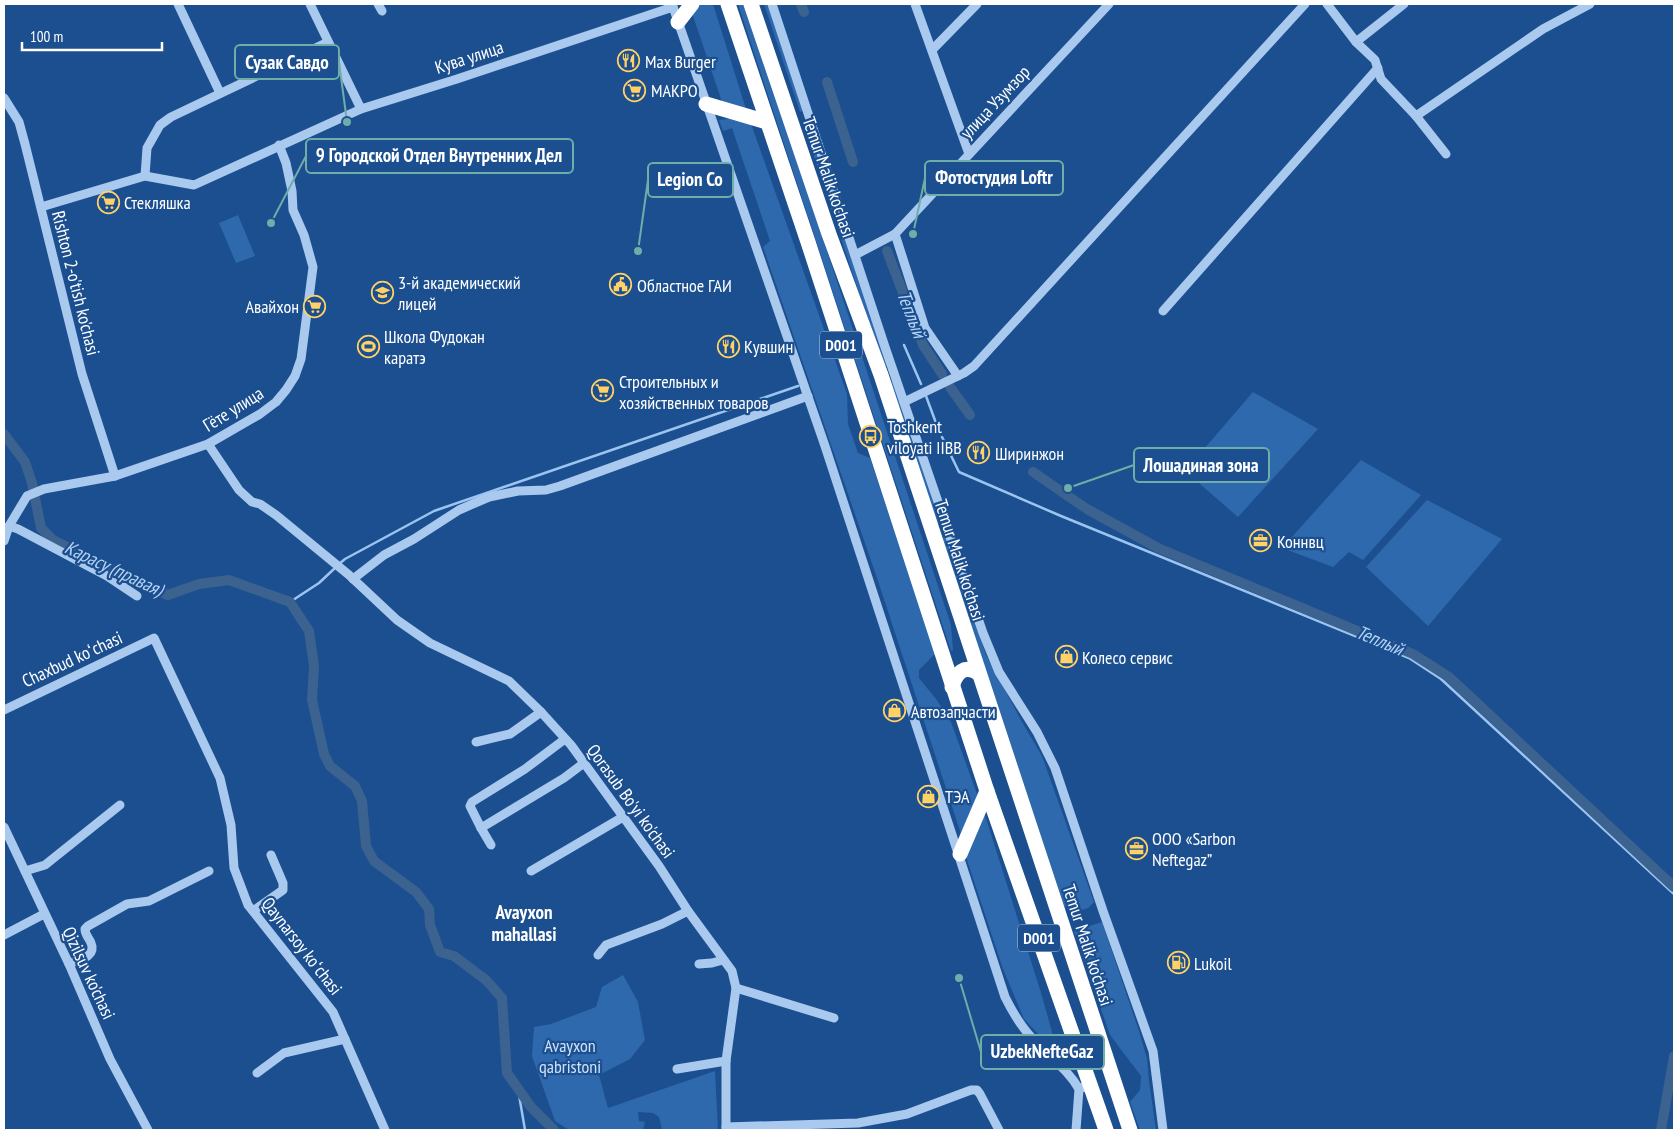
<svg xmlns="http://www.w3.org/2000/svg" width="1678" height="1134" font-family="'PT Sans Narrow',sans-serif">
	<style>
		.green { fill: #2e69ad }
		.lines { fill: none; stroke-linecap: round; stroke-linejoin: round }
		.stream { stroke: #9cc4f0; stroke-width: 2.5 }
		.canal { stroke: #3c6290; stroke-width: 10 }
		.minor { stroke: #a9c9ee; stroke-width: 9 }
		.highway { stroke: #fff; stroke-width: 15 }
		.labels { text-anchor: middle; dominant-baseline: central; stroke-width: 4.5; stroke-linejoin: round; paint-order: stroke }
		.shield { fill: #1b4f8f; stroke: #bbcadd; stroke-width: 1 }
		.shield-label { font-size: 16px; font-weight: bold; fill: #fff }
		.street-label { font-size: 18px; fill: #fff; stroke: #1b4f8f }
		.poi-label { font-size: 18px; fill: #fff; stroke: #1b4f8f; text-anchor: start }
		.park-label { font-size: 18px; fill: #cfe3fa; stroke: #1b4f8f }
		.water-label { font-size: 19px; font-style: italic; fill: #b5d3f5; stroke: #1b4f8f }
		.neighbourhood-label { font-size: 19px; font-weight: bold; fill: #fff; stroke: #1b4f8f }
		.leader { fill: none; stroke: #6fada8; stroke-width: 2 }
		.callout-dot { fill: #6fada8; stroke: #1b4f8f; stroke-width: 2 }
		.callout { fill: #1b4f8f; stroke: #6fada8; stroke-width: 2 }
		.callout-label { font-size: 19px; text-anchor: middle; font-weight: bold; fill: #fff }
	</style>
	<rect width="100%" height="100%" fill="#1b4f8f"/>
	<!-- green -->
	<g class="green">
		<path d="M700,4H713L746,109L723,105L692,13Z"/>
		<path d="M738,4H745L951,625L953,650L951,651Z"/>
		<path d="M764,4H769L805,110L800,112Z"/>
		<path d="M735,118L750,121L847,394L848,424L858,453L870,458L936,653L919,670V678L936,699L951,722L977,794L962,837L878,581L763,247L770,241L732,128L723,131L719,120Z"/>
		<path d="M816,146L890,368L882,363L811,147Z"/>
		<path d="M238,215L255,256L236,263L219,223Z"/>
		<path d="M888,380L896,384L941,518L937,527Z"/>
		<path d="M1253,392L1318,429L1238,517L1185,471Z"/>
		<path d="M1361,460L1421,495L1363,560L1349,552L1333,567L1282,548Z"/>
		<path d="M1427,500L1502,539L1428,626L1366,567Z"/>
		<path d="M945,532L986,655L1022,722L1042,756L1094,902L1088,908L1075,912L1064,906L942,540Z"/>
		<path d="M984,812L1042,996L1054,1039H1043L1024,1019L1003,969L964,851Z"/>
		<path d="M1102,922L1139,1031L1147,1059L1149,1081L1156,1130H1140L1130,1102L1140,1090L1141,1076L1110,1035L1074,931Z"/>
		<path d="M623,975L638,1002L645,1040L630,1059L599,1075L608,1108L715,1071L718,1130H662L659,1117L653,1113L638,1112L639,1121L645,1122L643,1130H569L555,1121L532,1056L534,1027L551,1024L596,1007L602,987Z"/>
	</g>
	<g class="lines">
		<!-- stream -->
		<g class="stream">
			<path d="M904,345L921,384"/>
			<path d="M926,396L936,423"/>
			<path d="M942,437L959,472L1061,516L1409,658L1441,679L1674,894"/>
			<path d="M339,564L345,559L434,511L798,386"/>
			<path d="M290,602L319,583L335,568"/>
			<path d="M518,1089L525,1130"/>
		</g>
		<!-- canal -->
		<g class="canal">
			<path d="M801,4L804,12"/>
			<path d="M827,82L853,162"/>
			<path d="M887,251L923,345L942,374"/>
			<path d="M950,387L970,415"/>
			<path d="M4,434L25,462L32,483L41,528L53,540L146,586L168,595L199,584L229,580L290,602L309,631L314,666L312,700L324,754L330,766L355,786L362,801L366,846L374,861L416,892L429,909L430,925L440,952L454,956L486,980L502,998L507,1073L531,1107L554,1130"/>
			<path d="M1033,472L1087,509L1158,548L1413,654L1449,677L1674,887"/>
			<path d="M1661,1130L1674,1056"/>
		</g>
		<!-- minor -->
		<g class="minor">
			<path d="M178,4L220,93"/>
			<path d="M310,4L361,109"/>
			<path d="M378,4L382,11"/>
			<path d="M672,4L825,446L1005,997C1013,1013 1023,1030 1036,1042C1051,1058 1068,1070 1079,1089"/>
			<path d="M772,4L885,347L983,633L999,672L1037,732L1055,768L1103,911L1153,1051L1163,1130"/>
			<path d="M915,4L969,154"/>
			<path d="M1327,4L1356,42L1375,60L1381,79L1416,116L1446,154"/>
			<path d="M1356,42L1404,4"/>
			<path d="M932,50L977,4"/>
			<path d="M4,98L19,122L25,144L82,374L115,476"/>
			<path d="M1416,116L1543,29L1590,4"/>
			<path d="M145,176L147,148L160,125L171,117L328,42"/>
			<path d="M41,207L145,176L194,185L361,109L457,79L673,7"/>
			<path d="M895,234L925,328L958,376"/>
			<path d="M855,255L895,234L1109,4"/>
			<path d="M1163,311L1378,68"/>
			<path d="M904,402L964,373L974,366L1305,4"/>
			<path d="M208,444L239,490L252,502L260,504L276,515L349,575L397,620L430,643L509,681L541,712L571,745L659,866L688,911L732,971L736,988L726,1061V1130"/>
			<path d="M9,526L18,529L107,576L137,596"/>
			<path d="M4,541L9,526L27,496L44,489L115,476L208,444L260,414L276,402L286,390L295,376L301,359L313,267L304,235L293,210L292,191L286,163L279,145"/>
			<path d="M353,579L384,555L414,539L459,510L489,497L518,491L546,490L560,486L808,396"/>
			<path d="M4,710L154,638L220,778L231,825L234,868L248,905L333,1012L385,1130"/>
			<path d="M476,742L510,734L541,712"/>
			<path d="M4,827L69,964L110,1059L148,1130"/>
			<path d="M481,828L470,806L472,802L525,769L565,739"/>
			<path d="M491,845L481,828L564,778L584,763"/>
			<path d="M25,871L45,865L120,805"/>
			<path d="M531,871L623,817"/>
			<path d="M253,911L283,890V883L271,855"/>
			<path d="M4,935L44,914"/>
			<path d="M598,955L606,945L662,924L688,911"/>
			<path d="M69,964C78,960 97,957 91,943C89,938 85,935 85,929L88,926L127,904L149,901L209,871"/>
			<path d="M699,964L712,963L723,960"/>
			<path d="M736,988L834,1018"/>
			<path d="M677,1069L726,1061"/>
			<path d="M257,1073L284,1053L345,1039"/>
			<path d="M726,1127L858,1123L907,1114L971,1090H977L980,1094L999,1130"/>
			<path d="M1076,1130L1079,1089L1084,1087"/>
		</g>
		<!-- highway -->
		<g class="highway">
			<path d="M728,4L808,242L987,791L1106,1130"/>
			<path d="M751,4L829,234L881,375L1130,1130"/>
			<path d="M678,22L692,4"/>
			<path d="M706,104L767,122"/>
			<path d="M952,687C956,673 964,664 978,673"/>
			<path d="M960,854L987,791"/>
		</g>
	</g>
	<!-- icons -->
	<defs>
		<symbol id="restaurant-ring" viewBox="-11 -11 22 22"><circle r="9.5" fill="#1b4f8f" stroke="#ffd166" stroke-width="1.5"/><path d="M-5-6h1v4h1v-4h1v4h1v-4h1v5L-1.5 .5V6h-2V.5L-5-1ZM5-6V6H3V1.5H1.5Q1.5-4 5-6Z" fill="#ffd166"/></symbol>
		<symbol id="supermarket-ring" viewBox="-11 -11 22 22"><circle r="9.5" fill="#1b4f8f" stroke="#ffd166" stroke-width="1.5"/><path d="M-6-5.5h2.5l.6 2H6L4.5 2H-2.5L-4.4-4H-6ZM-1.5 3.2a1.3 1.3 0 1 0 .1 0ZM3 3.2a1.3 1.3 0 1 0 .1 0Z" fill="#ffd166"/></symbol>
		<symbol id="civic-ring" viewBox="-11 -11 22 22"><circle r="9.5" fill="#1b4f8f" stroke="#ffd166" stroke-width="1.5"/><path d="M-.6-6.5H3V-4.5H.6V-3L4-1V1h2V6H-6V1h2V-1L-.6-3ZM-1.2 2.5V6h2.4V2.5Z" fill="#ffd166"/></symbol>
		<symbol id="university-ring" viewBox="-11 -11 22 22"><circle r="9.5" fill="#1b4f8f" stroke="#ffd166" stroke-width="1.5"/><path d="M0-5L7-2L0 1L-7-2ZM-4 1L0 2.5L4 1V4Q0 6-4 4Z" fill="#ffd166"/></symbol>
		<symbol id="stadium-ring" viewBox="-11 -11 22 22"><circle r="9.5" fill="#1b4f8f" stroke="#ffd166" stroke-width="1.5"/><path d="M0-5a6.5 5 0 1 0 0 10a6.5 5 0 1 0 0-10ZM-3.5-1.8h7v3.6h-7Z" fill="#ffd166"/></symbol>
		<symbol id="bus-ring" viewBox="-11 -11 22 22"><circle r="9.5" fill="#1b4f8f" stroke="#ffd166" stroke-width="1.5"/><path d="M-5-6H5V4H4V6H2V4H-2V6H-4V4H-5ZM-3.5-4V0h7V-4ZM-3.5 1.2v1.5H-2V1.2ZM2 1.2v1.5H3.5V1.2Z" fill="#ffd166"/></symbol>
		<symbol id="office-ring" viewBox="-11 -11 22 22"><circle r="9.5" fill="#1b4f8f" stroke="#ffd166" stroke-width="1.5"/><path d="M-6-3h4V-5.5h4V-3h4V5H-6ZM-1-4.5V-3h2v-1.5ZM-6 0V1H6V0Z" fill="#ffd166"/></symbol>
		<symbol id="shop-ring" viewBox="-11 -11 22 22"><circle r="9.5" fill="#1b4f8f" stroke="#ffd166" stroke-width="1.5"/><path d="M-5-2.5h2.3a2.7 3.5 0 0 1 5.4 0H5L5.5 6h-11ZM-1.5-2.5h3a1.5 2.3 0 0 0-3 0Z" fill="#ffd166"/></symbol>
		<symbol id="fuel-ring" viewBox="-11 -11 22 22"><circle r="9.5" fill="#1b4f8f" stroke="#ffd166" stroke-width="1.5"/><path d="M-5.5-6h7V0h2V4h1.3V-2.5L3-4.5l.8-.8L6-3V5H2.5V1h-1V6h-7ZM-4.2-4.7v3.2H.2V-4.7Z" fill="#ffd166"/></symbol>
	</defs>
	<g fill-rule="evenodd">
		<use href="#restaurant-ring" x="616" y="48" width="25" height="25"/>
		<use href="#supermarket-ring" x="622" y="78" width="25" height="25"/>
		<use href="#supermarket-ring" x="96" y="190" width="25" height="25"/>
		<use href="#civic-ring" x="608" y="272" width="25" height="25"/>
		<use href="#university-ring" x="370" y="280" width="25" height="25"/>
		<use href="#supermarket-ring" x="302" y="294" width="25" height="25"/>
		<use href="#stadium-ring" x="356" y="334" width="25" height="25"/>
		<use href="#restaurant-ring" x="716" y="334" width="25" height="25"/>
		<use href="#supermarket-ring" x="590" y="378" width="25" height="25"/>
		<use href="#bus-ring" x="858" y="424" width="25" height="25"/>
		<use href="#restaurant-ring" x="966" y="440" width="25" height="25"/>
		<use href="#office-ring" x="1248" y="528" width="25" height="25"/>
		<use href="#shop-ring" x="1054" y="644" width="25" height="25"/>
		<use href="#shop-ring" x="882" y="698" width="25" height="25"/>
		<use href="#shop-ring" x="916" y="784" width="25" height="25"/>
		<use href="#office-ring" x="1124" y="836" width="25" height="25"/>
		<use href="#fuel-ring" x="1166" y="950" width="25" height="25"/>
	</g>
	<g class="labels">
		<!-- shield labels -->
		<g class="shield">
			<rect x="820" y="331.5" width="42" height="27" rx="4"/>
			<rect x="1018" y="924.5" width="42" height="27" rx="4"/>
		</g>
		<g class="shield-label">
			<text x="841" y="345">D001</text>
			<text x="1039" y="938">D001</text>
		</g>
		<!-- street labels -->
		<g class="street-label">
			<text transform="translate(469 57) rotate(-18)">Кува улица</text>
			<text transform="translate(995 102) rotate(-47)">улица Узумзор</text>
			<text transform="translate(829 177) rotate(71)">Temur Malik ko'chasi</text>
			<text transform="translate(76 283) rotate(76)">Rishton 2-o'tish ko'chasi</text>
			<text transform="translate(233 409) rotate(-32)">Гёте улица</text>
			<text transform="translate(960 560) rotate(72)">Temur Malik ko'chasi</text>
			<text transform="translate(72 659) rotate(-25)">Chaxbud koʻchasi</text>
			<text transform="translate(631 801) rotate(54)">Qorasub Bo'yi ko'chasi</text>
			<text transform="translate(1088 945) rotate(72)">Temur Malik ko'chasi</text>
			<text transform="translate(302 946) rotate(52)">Qaynarsoy koʻchasi</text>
			<text transform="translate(89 973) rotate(65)">Qizilsuv ko'chasi</text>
		</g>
		<!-- poi labels -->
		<g class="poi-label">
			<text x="645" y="61">Max Burger</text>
			<text x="651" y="90">МАКРО</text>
			<text x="124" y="202">Стекляшка</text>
			<text x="398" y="282">3-й академический<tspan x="398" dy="21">лицей</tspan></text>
			<text x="637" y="285">Областное ГАИ</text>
			<text x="299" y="306" text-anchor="end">Авайхон</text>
			<text x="384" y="336">Школа Фудокан<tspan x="384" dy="21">каратэ</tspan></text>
			<text x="744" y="346">Кувшин</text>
			<text x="619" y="381">Строительных и<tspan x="619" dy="21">хозяйственных товаров</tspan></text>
			<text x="887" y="426">Toshkent<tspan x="887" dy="21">viloyati IIBB</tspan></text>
			<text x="995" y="453">Ширинжон</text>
			<text x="1277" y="541">Коннвц</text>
			<text x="1082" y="657">Колесо сервис</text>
			<text x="911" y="711">Автозапчасти</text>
			<text x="945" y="796">ТЭА</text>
			<text x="1152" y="838">ООО «Sarbon<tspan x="1152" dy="21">Neftegaz”</tspan></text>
			<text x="1194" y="963">Lukoil</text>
		</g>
		<!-- park labels -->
		<g class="park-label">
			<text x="570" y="1045">Avayxon<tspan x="570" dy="21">qabristoni</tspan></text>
		</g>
		<!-- water labels -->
		<g class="water-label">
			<text transform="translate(912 314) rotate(69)">Теплый</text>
			<text transform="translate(114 568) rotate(25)">Карасу (правая)</text>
			<text transform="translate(1380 640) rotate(23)">Теплый</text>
		</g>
		<!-- neighbourhood labels -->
		<g class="neighbourhood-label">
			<text x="524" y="912">Avayxon<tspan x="524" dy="22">mahallasi</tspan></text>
		</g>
	</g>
	<!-- callouts -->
	<path class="leader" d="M347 122L339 62M271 223L306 156M913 234L925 178M638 251L648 180M1068 488L1134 465M959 978L981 1052"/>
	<g class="callout-dot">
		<circle cx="347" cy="122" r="5"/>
		<circle cx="271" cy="223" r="5"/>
		<circle cx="913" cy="234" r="5"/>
		<circle cx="638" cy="251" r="5"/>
		<circle cx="1068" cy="488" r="5"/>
		<circle cx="959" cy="978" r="5"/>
	</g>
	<g class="callout">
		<rect x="235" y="45" width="104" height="34" rx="5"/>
		<rect x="306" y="139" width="267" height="34" rx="5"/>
		<rect x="925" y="161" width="138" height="34" rx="5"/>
		<rect x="648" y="163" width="85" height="34" rx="5"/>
		<rect x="1134" y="448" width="135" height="34" rx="5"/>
		<rect x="981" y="1035" width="123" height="34" rx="5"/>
	</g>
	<g class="callout-label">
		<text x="287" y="69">Сузак Савдо</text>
		<text x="439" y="162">9 Городской Отдел Внутренних Дел</text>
		<text x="994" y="184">Фотостудия Loftr</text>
		<text x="690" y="186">Legion Co</text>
		<text x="1201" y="472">Лошадиная зона</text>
		<text x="1042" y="1058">UzbekNefteGaz</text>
	</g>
	<!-- border -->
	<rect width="1678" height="1134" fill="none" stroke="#ffffff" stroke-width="10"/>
	<!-- scale -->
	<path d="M22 42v8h140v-8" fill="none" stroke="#ffffff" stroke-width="2.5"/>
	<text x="30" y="42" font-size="15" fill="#ffffff" stroke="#1b4f8f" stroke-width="4" paint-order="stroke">100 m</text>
</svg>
